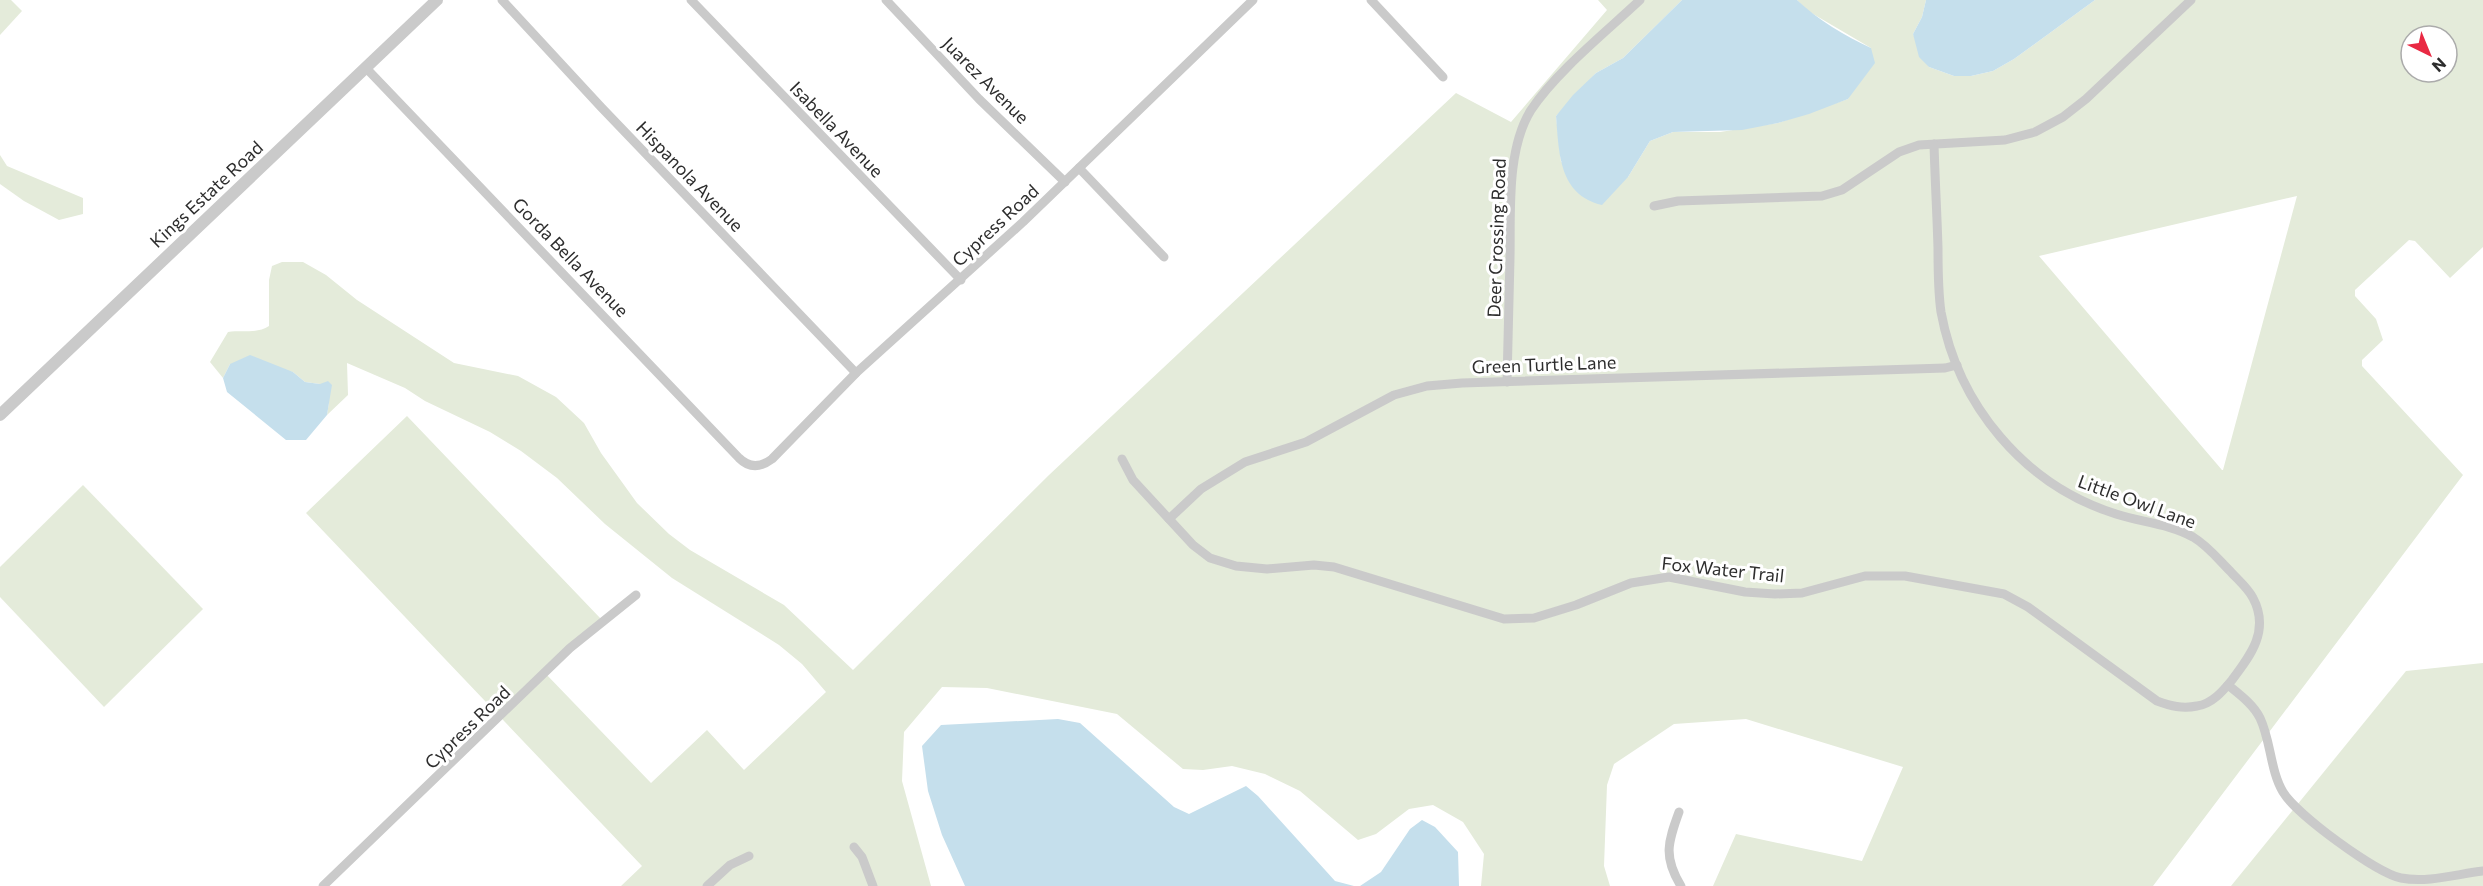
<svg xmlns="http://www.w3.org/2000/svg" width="2483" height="886" font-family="Commissioner,sans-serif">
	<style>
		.green { fill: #e4ebda; fill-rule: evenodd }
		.water { fill: #c5dfec }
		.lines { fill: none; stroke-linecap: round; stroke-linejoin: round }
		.minor { stroke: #cacaca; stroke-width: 9 }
		.tertiary { stroke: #cacaca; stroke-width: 12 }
		.labels { text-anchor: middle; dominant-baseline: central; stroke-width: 6; stroke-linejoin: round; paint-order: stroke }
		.street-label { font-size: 18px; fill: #2d2d2d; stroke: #fff }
	</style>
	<rect width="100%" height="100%" fill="#fff"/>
	<!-- green -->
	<g class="green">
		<path d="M0,0H11L22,11L0,35Z"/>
		<path d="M1598,0H1682L1623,58L1596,73L1556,116L1561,162L1628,177L1650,141L1673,132H1720L1778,123L1848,99L1871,48L1808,11L1797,0H1926L1922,17L1913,34L1929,67L1954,76H1971L1993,71L2014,59L2095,0H2483V247L2450,278L2415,241L2409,240L2355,290V296L2376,319L2383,340L2362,360V366L2463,475L2153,886H1713L1736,834L1862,861L1903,767L1746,719L1674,724L1614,764L1607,785L1604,866L1610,886H1481L1484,854L1463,822L1433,805L1409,809L1376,834L1358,840L1300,791L1265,774L1232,766L1203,770L1183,769L1117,714L987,688L942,687L904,732L902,781L931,886H621L642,866L306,513L407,416L601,619L545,673L651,783L707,730L744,770L826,692L802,664L779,645L672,578L605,524L557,478L521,451L490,432L425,401L405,388L347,363L348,395L327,415L329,402L320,384L305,382L293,372L230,364L223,378L210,362L228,332C242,330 257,334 269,326V280L272,266L282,262H303L326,275L357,300L454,363L518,376L556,397L584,423L601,453L637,503L669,534L690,550L784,605L853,670L1049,475L1456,93L1511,122L1607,10ZM2411,36H2447V72H2411ZM2297,196L2223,470H2222L2039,256Z"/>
		<path d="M0,155L7,166L83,198V214L59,220L24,201L0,184Z"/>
		<path d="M83,485L203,609L104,707L0,597V567Z"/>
		<path d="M2483,663V886H2231L2406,671Z"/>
	</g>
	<!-- water -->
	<g class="water">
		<path d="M1682,0H1797C1818,20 1845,36 1871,48L1875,63L1848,99L1809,114L1778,123L1742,130L1673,132L1650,141L1628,177L1602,205C1559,195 1559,153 1556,116L1573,95L1596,73L1623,58Z"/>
		<path d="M1926,0H2095L2014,59L1993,71L1971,76H1954L1929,67L1919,57L1913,34L1922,17Z"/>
		<path d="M250,355L293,372L305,382L320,384L328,381L332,385L327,415L306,440H286L227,392L223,378L230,364Z"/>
		<path d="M1058,719L1080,723L1174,807L1189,814L1246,786L1258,796L1335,881L1354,886H965L942,835L928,791L922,746L941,725Z"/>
		<path d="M1422,820L1435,827L1458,852L1459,886H1360L1381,872L1410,829Z"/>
	</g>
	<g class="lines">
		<!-- minor -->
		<g class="minor">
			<path d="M502,0L601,107L856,373"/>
			<path d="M691,0L961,280"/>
			<path d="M886,0L979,99L1065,182"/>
			<path d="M1371,0L1443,77"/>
			<path d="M366,68L739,458C749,468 760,468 772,459L856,373L1023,222L1253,0"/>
			<path d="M1079,168L1164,257"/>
			<path d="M1654,206L1678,201L1822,196L1842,190L1899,152L1919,145L2005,140L2035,132L2063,117L2086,99L2191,0"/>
			<path d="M1507,382C1508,341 1509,300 1510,258C1511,213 1506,150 1531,110C1556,72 1606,32 1640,0"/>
			<path d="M1122,459L1133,480L1193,545L1210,558L1236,566L1267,569L1314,565L1334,567L1504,619L1534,618L1576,605L1631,583L1669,577L1745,592L1775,594L1802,593L1865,576H1905L2004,594L2028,607L2157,701C2171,706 2182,709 2197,706C2212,704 2223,691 2232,680C2251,655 2270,630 2253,598C2248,588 2238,580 2230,571C2218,559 2208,546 2193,537C2170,524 2141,522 2116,514C2024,485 1958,405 1941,312C1938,291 1938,269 1938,248C1937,214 1935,179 1934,144"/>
			<path d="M1169,519L1201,489L1245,462L1306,442L1394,395L1427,386L1462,383L1945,368L1957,365"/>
			<path d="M2228,685C2239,694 2253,704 2260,718C2271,741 2270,770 2283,792C2296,814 2376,873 2401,878C2428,883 2457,874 2483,871"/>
			<path d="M1679,812C1668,842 1663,857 1681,886"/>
			<path d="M854,847L862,857L873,886"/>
			<path d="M323,886L570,648L636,595"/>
			<path d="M707,886L730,865L749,856"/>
		</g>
		<!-- tertiary -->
		<path class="tertiary" d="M0,415L437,0"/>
	</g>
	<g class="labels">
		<!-- street labels -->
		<g class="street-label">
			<text transform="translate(986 80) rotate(45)">Juarez Avenue</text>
			<text transform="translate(837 129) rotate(46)">Isabella Avenue</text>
			<text transform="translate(690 176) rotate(46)">Hispanola Avenue</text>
			<text transform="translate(206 194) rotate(-43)">Kings Estate Road</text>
			<text transform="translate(995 225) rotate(-43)">Cypress Road</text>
			<text transform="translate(1496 238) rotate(-88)">Deer Crossing Road</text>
			<text transform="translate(571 257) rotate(46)">Gorda Bella Avenue</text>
			<text transform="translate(1544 364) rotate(-2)">Green Turtle Lane</text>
			<text transform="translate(2137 501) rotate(20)">Little Owl Lane</text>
			<text transform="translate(1723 569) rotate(6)">Fox Water Trail</text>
			<text transform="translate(467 727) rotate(-44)">Cypress Road</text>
		</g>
	</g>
	<!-- north arrow -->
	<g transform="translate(2429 54) rotate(137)"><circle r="28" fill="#ffffff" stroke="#ababab" stroke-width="1.5"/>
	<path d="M0-4.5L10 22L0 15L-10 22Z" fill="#e92943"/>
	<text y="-9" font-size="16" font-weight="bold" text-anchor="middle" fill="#2d2d2d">N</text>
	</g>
</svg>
